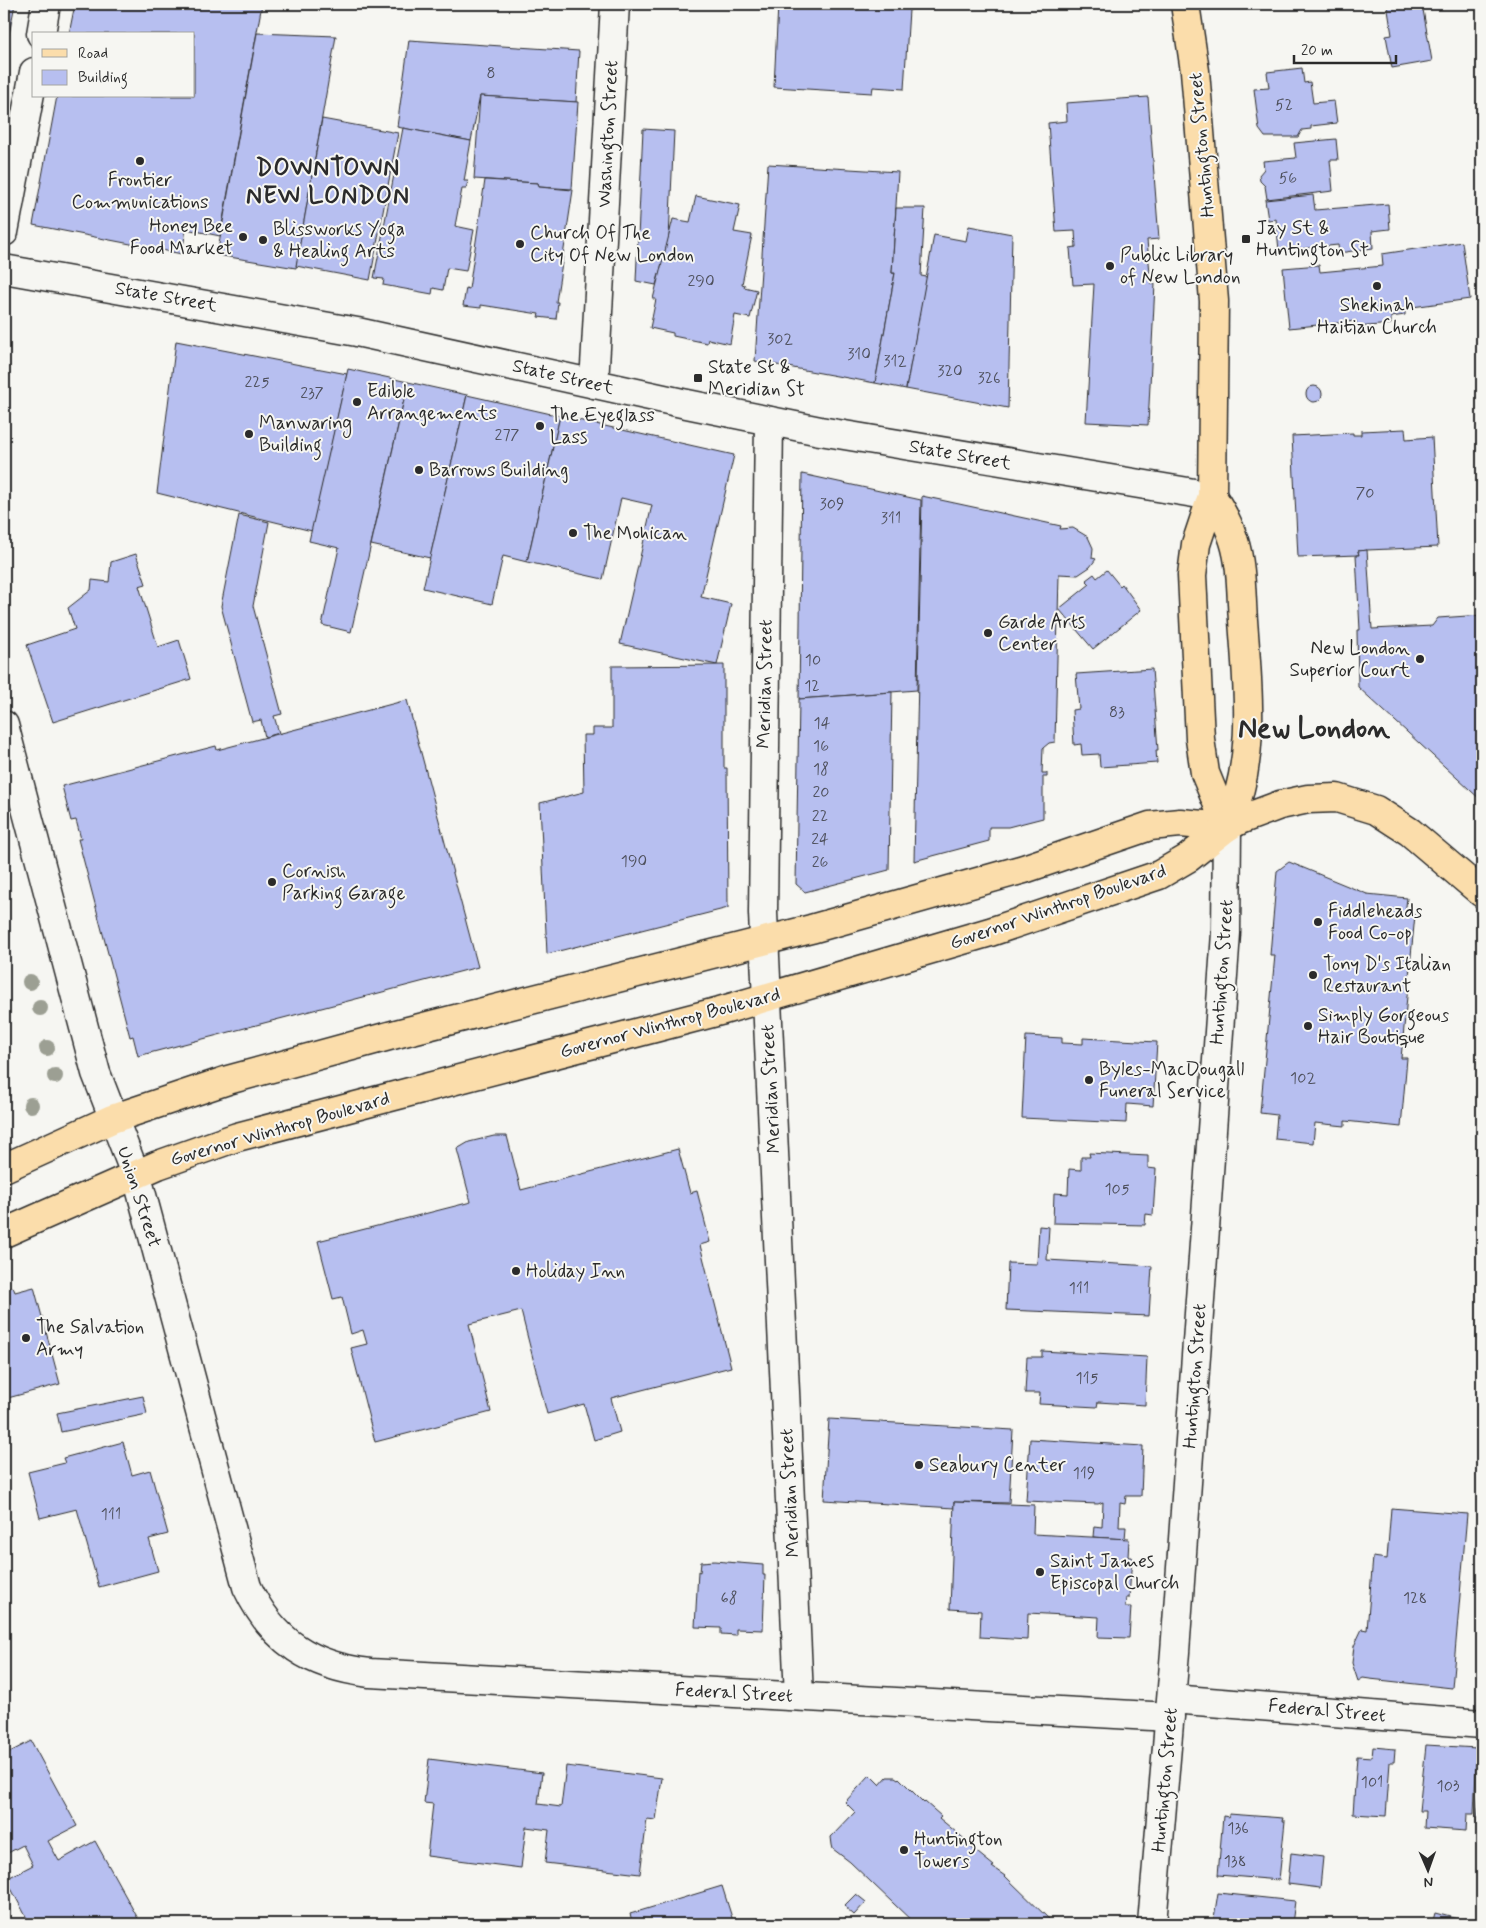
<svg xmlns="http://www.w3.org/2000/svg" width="1486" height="1928" font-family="Mynerve,sans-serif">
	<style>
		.building { fill: #b7bff0; stroke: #2b2b2b }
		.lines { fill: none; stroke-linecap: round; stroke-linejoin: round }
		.street-casing { stroke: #2b2b2b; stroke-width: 31 }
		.secondary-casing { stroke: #2b2b2b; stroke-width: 31 }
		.primary-casing { stroke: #2b2b2b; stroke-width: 31 }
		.street { stroke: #f6f6f2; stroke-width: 28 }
		.secondary { stroke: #f6f6f2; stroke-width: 28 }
		.primary { stroke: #fbddab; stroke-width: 28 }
		.tree { fill: #9c9f93 }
		.poi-dot { fill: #2b2b2b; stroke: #f6f6f2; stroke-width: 2 }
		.labels { text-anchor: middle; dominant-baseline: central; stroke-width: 4; stroke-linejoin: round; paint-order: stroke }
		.number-label { font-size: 16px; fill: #4e505c }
		.street-label { font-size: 19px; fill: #2b2b2b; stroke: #f6f6f2 }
		.poi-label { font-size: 19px; fill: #2b2b2b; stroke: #f6f6f2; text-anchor: start }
		.district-label { font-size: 24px; font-weight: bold; letter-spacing: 1px; fill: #2b2b2b; stroke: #f6f6f2 }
		.town-label { font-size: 29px; font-weight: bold; fill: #2b2b2b; stroke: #f6f6f2 }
	</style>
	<rect width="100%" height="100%" fill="#f6f6f2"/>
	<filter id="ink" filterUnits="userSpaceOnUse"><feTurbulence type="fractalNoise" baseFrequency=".02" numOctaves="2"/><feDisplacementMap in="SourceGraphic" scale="10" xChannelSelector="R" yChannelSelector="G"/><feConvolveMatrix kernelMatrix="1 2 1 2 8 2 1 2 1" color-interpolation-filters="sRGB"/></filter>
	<g filter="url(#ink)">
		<!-- building -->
		<g class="building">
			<path d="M4,4H15L4,60Z"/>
			<path d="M75,4H262L220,236L186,229L182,254L33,225L57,96H194V34H69Z"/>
			<path d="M778,4H948L909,10L904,89L873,87L872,93L774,87Z"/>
			<path d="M1387,4H1422L1432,61L1392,68L1386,36L1392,35Z"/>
			<path d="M257,33L336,36L296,268L217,255Z"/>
			<path d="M409,40L579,51L576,102L480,96L471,141L397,127Z"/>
			<path d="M1302,68L1304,83L1310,82L1313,103L1334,101L1337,123L1311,126V129L1302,130L1298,137H1265L1259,129L1254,89L1269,88L1267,72Z"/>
			<path d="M480,96L578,102L572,189L539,187L538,183L474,179Z"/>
			<path d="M1148,97L1159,239L1147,240L1151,284H1155L1148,425L1086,422L1094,284L1073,285L1070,248L1076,247L1075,231L1056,232L1048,123L1067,121L1066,103Z"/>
			<path d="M322,119L398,133L370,280L296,266Z"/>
			<path d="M403,128L471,141L464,181H468L466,189H462L455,226L474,230L466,271L447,268L443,290L433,288L432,294L383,285L384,279L374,278Z"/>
			<path d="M643,129L674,131L669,238L656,285L636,281Z"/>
			<path d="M1336,139L1338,160H1330L1333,191L1267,199L1265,186L1260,181L1259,175L1264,169L1263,161L1296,158L1294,143Z"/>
			<path d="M768,164L898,172L892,273H895L875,383L755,361Z"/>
			<path d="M485,180L538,183L539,187L573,190L556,302H558L556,319L538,317L539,314L481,305V308L463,306L466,288L469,289Z"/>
			<path d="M1313,195L1315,210L1388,204L1390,229L1372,231L1373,248L1339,253L1338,245L1279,251L1276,219L1268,220L1265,200Z"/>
			<path d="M696,196L740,205L734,232L752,235L742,284L745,285L744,287L757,290L750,318L735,315L730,344L708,339L707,343L673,336V333L650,328L656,299H653L673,219L690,222Z"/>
			<path d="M896,208H925L921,276L927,277L906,389L875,383L895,273H892Z"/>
			<path d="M969,226L1012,234L1008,408L906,389L934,235L966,241Z"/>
			<path d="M1462,242L1470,299L1405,308V315L1391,317V324L1357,327L1356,321L1289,328L1283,268L1319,265L1320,272L1383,266L1382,254Z"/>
			<path d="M176,341L347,374L312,531L157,493Z"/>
			<path d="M348,369L408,382L351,632L322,625L339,548L309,541Z"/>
			<path d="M408,382L467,395L430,558L371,545Z"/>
			<circle cx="1314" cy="394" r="8"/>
			<path d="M467,395L560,416L527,562L503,556L492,604L423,588Z"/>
			<path d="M560,416L734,455L701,597L731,604L717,665L620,644L652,505L621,498L603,579L527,562Z"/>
			<path d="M1405,429L1406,439L1432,437L1438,547L1367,550L1358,551L1359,555L1298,557L1292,436L1353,433V435H1361V431Z"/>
			<path d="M802,474L921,500L917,690L799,699Z"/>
			<path d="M922,496L1061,526L1060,529L1073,528L1088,537L1093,548L1092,558L1096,559L1090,567L1078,575L1059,574L1055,742L1049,743L1043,748L1042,773H1047V777H1043V818L1008,827H989V841L914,861Z"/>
			<path d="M239,515L269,522L253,606L282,714L274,716L279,733L265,737L261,720L252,722L221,606Z"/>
			<path d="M1367,550L1372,629L1432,626L1438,618L1482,615V801L1358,687L1357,630H1360L1356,555H1359L1358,551Z"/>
			<path d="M136,554L146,584L139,586L158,647L179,640L191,679L53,722L27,645L75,629L68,608L91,590L92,580L109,582L111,562Z"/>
			<path d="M1107,570L1120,586L1122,584L1141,610L1093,649L1059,609L1090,584L1086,580L1094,574L1097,578Z"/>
			<path d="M724,665V768H727L728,908L547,954L540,803L584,792L583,735H593V728H612V666Z"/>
			<path d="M1152,669L1158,750H1156L1157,763L1100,767L1099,754L1082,755L1081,744L1074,745L1072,710L1079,709L1076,674Z"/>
			<path d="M892,692L889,870L805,892L796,884L799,699Z"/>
			<path d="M407,700L478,967L138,1056L133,1036L130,1037L78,839H81L76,820L71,821L62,786L216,746L217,750Z"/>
			<path d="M1289,862L1367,894L1407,898L1405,914L1415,915L1401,1058H1407L1401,1127L1345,1121V1126L1315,1123L1313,1143L1275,1139L1277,1115L1260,1113L1275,955H1270L1277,871Z"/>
			<path d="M1026,1036L1062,1038V1043L1083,1044V1038L1157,1042L1153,1106L1127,1104L1126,1123L1022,1118Z"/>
			<path d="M494,1136H507L521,1190L678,1149L690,1193L697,1191L710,1242L700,1245L731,1367L611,1398L620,1432L594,1440L584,1404L547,1414L521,1311L469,1324L491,1412L375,1442L351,1348L367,1344L363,1330L351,1334L342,1297L333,1299L318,1241L471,1202L457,1149L469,1142Z"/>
			<path d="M1089,1153L1148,1156V1168L1156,1169L1153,1215L1146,1214L1145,1225L1053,1223L1054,1193L1068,1194L1069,1169L1081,1170V1157H1090Z"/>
			<path d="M1039,1226L1049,1227L1047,1260L1152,1266L1149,1316L1006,1310L1008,1263L1037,1264Z"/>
			<path d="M13,1287L15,1292L34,1287L60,1384L4,1399V1289Z"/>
			<path d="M1042,1351L1147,1357L1145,1405L1098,1402L1097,1407L1039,1404L1040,1393H1025L1027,1357H1042Z"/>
			<path d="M143,1396L147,1414L61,1432L57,1413Z"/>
			<path d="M829,1419L1013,1430L1009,1503L954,1502V1508L824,1500Z"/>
			<path d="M1030,1439L1143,1446L1141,1496H1126L1125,1504L1120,1503L1119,1527H1126L1125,1539L1093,1537L1094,1526L1102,1527L1103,1502L1098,1504L1026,1501Z"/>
			<path d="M123,1442L132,1475L150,1470L168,1534L149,1539L158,1571L99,1587L77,1509L40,1518L28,1472L65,1463L63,1458Z"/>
			<path d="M954,1502L1034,1505L1033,1534L1129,1539L1128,1557H1132L1129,1598H1126L1125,1607H1131L1129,1638L1098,1637L1099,1617L1028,1613L1027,1640L980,1637L981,1611L950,1609Z"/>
			<path d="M1391,1508L1467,1514L1452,1688L1370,1679L1363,1678L1358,1681L1352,1663L1354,1646L1362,1629L1367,1630L1373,1557L1387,1559Z"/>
			<path d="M714,1561L763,1565V1575H765L763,1630L736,1629V1635L721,1634V1628L695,1627L698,1571L700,1572L701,1562Z"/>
			<path d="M31,1741L77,1826L48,1841L59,1861L95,1841L141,1924H30L6,1879L33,1865L23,1845L4,1855V1755Z"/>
			<path d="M1426,1745L1477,1748L1474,1814H1467L1466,1831L1424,1828L1425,1811H1419Z"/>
			<path d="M1373,1747L1395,1749L1394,1762H1390L1386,1816L1353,1814L1357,1756L1372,1757Z"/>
			<path d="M429,1759L542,1773L538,1804L561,1807L566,1766L662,1778L656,1820L647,1819L640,1874L545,1863L549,1830L526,1827L521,1868L427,1856L433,1804L424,1803Z"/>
			<path d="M1482,1766V1822H1477Z"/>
			<path d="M870,1775L880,1785L887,1777H895L898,1779L899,1778L924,1803L925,1802L941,1816L939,1818L968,1842L967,1844L994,1866L992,1867L1005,1876L1054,1924H915L850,1862L833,1849L832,1845L831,1837L855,1812L845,1802Z"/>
			<path d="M1229,1814L1283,1818L1282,1821H1285L1279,1880L1218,1875L1223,1816L1229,1817Z"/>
			<path d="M1291,1853L1323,1857L1320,1888L1288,1884Z"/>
			<path d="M722,1886L734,1924H633L630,1914Z"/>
			<path d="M1218,1893L1295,1901L1292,1924H1300H1213Z"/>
			<path d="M856,1894L866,1902L854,1915L844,1906Z"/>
			<path d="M1435,1913L1469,1922L1468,1924H1432Z"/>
		</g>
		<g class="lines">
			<defs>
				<g id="street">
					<path d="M41,34L46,4"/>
					<path d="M4,232L34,72"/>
					<path d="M594,384L615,4"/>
					<path d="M769,421L763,913L799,1696"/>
					<path d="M4,725L96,1073L139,1184L247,1587C273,1642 311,1666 370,1673L1170,1717"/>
					<path d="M1172,1699L1482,1724"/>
				</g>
				<g id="secondary">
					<path d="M4,269L357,332L682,403L820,431L1212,496"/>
					<path d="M1152,1924L1175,1652L1226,933L1227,827"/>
				</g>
				<g id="primary">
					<path d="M1185,4L1195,71L1214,301L1212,496L1196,544L1192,575L1200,739L1205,773L1227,827"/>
					<path d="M1212,496C1221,510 1229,524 1234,541C1242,566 1241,594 1243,620C1248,691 1257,760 1227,827"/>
					<path d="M4,1168L112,1119L228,1080L400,1033L811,929L1024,869L1150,826L1180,823L1227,827"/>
					<path d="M4,1233L158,1165L237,1137L720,1011L990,932L1159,875L1188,858L1227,827L1240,820L1280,805L1308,799L1337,798L1376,810L1410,832L1482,893"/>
				</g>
			</defs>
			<!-- street casing -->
			<use href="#street" class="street-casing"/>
			<!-- secondary casing -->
			<use href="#secondary" class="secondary-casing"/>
			<!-- primary casing -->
			<use href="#primary" class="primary-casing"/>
			<!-- street -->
			<use href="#street" class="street"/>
			<!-- secondary -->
			<use href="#secondary" class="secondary"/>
			<!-- primary -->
			<use href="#primary" class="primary"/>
		</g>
		<!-- trees -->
		<g class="tree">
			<circle cx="30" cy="982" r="8"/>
			<circle cx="40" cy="1008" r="8"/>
			<circle cx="47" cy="1048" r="8"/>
			<circle cx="55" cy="1076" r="8"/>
			<circle cx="31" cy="1105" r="8"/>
		</g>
	</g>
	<!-- markers -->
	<g class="poi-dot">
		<circle cx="140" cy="161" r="5"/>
		<circle cx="243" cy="237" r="5"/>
		<rect x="1241" y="234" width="10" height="10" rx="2.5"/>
		<circle cx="263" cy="240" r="5"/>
		<circle cx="520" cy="244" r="5"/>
		<circle cx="1110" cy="266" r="5"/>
		<circle cx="1377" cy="286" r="5"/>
		<rect x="693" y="373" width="10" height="10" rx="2.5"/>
		<circle cx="357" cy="402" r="5"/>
		<circle cx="540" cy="426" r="5"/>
		<circle cx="249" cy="434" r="5"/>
		<circle cx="419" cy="470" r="5"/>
		<circle cx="573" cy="533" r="5"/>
		<circle cx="988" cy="633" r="5"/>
		<circle cx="1420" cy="659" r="5"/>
		<circle cx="272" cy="882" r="5"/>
		<circle cx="1318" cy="922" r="5"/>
		<circle cx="1313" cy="975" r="5"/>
		<circle cx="1308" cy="1026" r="5"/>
		<circle cx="1089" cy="1080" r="5"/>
		<circle cx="516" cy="1271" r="5"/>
		<circle cx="26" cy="1338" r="5"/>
		<circle cx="919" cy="1465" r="5"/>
		<circle cx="1040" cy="1572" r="5"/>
		<circle cx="904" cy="1850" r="5"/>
	</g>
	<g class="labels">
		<!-- number labels -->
		<g class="number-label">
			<text x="491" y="73">8</text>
			<text x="1284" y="105">52</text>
			<text x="1288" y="178">56</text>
			<text x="701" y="281">290</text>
			<text x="780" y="339">302</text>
			<text x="859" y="354">310</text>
			<text x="895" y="361">312</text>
			<text x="950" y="371">320</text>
			<text x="989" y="378">326</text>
			<text x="257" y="382">225</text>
			<text x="312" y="393">237</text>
			<text x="507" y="435">277</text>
			<text x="1365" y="493">70</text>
			<text x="832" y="504">309</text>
			<text x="891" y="518">311</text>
			<text x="813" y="660">10</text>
			<text x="812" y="686">12</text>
			<text x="1117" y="712">83</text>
			<text x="822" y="723">14</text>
			<text x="821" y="746">16</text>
			<text x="821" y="769">18</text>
			<text x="821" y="792">20</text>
			<text x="820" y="816">22</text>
			<text x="820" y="839">24</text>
			<text x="634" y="861">190</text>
			<text x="820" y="862">26</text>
			<text x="1303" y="1078">102</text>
			<text x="1117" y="1189">105</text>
			<text x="1079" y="1288">111</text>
			<text x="1087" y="1378">115</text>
			<text x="1084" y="1473">119</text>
			<text x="111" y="1514">111</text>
			<text x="729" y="1598">68</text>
			<text x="1415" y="1598">128</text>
			<text x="1372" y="1782">101</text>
			<text x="1448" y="1786">103</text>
			<text x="1238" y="1828">136</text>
			<text x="1235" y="1861">138</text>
		</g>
		<!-- street labels -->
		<g class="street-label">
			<text transform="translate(608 134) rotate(-87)">Washington Street</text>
			<text transform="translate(1202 145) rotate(-95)">Huntington Street</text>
			<text transform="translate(166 297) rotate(10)">State Street</text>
			<text transform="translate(563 377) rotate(13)">State Street</text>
			<text transform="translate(960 455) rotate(10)">State Street</text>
			<text transform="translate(765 684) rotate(-89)">Meridian Street</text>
			<text transform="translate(1058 907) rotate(-19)">Governor Winthrop Boulevard</text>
			<text transform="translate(1222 972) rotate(-86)">Huntington Street</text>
			<text transform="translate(670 1023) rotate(-15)">Governor Winthrop Boulevard</text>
			<text transform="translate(771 1089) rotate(-93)">Meridian Street</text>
			<text transform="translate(280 1129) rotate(-16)">Governor Winthrop Boulevard</text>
			<text transform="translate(139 1197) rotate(72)">Union Street</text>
			<text transform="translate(1195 1376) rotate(-86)">Huntington Street</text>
			<text transform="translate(790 1493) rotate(-93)">Meridian Street</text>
			<text transform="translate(734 1693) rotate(3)">Federal Street</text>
			<text transform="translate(1327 1711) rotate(5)">Federal Street</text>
			<text transform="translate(1165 1780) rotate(-85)">Huntington Street</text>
		</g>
		<!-- poi labels -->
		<g class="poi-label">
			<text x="140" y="180" text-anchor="middle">Frontier<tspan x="140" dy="22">Communications</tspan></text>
			<text x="233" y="226" text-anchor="end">Honey Bee<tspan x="233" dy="22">Food Market</tspan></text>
			<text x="1256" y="228">Jay St &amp;<tspan x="1256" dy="22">Huntington St</tspan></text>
			<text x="273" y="229">Blissworks Yoga<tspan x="273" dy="22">&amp; Healing Arts</tspan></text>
			<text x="530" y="233">Church Of The<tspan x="530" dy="22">City Of New London</tspan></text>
			<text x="1120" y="255">Public Library<tspan x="1120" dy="22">of New London</tspan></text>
			<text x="1377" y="305" text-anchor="middle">Shekinah<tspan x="1377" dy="22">Haitian Church</tspan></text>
			<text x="708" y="367">State St &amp;<tspan x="708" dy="22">Meridian St</tspan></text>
			<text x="367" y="391">Edible<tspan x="367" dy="22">Arrangements</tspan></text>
			<text x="550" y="415">The Eyeglass<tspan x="550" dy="22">Lass</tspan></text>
			<text x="259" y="423">Manwaring<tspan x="259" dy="22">Building</tspan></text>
			<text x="429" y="470">Barrows Building</text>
			<text x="583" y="533">The Mohican</text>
			<text x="998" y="622">Garde Arts<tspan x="998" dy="22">Center</tspan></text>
			<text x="1410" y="648" text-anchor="end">New London<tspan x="1410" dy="22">Superior Court</tspan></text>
			<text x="282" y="871">Cornish<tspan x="282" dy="22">Parking Garage</tspan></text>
			<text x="1328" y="911">Fiddleheads<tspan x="1328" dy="22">Food Co-op</tspan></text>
			<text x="1323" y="964">Tony D's Italian<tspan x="1323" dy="22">Restaurant</tspan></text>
			<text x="1318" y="1015">Simply Gorgeous<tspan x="1318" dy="22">Hair Boutique</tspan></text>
			<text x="1099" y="1069">Byles-MacDougall<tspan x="1099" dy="22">Funeral Service</tspan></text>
			<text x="526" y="1271">Holiday Inn</text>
			<text x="36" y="1327">The Salvation<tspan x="36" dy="22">Army</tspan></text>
			<text x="929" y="1465">Seabury Center</text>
			<text x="1050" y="1561">Saint James<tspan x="1050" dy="22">Episcopal Church</tspan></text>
			<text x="914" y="1839">Huntington<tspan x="914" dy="22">Towers</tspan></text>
		</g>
		<!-- district labels -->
		<g class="district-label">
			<text x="328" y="168">DOWNTOWN<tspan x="328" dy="28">NEW LONDON</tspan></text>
		</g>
		<!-- town labels -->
		<g class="town-label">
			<text x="1314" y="729">New London</text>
		</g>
	</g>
	<!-- margin -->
	<rect width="1486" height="1928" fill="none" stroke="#f6f6f2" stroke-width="20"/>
	<rect x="10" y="10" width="1466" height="1908" fill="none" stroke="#2b2b2b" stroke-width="2" filter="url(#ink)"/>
	<!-- legend -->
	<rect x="32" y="32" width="162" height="65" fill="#f6f6f2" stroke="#a5a5a2"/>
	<rect x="42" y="49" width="25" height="8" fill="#fbddab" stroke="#a5a5a2"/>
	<text x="78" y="58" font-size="15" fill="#2b2b2b">Road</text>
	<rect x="42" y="70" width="25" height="15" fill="#b7bff0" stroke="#a5a5a2"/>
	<text x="78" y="82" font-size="15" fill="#2b2b2b">Building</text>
	<!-- north arrow -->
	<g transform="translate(1428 1870) rotate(178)" stroke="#f6f6f2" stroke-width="4" paint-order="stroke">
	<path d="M0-4L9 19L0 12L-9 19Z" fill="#2b2b2b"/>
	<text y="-8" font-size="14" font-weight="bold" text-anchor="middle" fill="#2b2b2b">N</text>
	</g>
	<!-- scale -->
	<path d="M1294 55v8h102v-8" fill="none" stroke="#2b2b2b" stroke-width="2.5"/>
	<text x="1301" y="55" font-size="15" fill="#2b2b2b" stroke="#f6f6f2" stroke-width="4" paint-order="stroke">20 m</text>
</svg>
